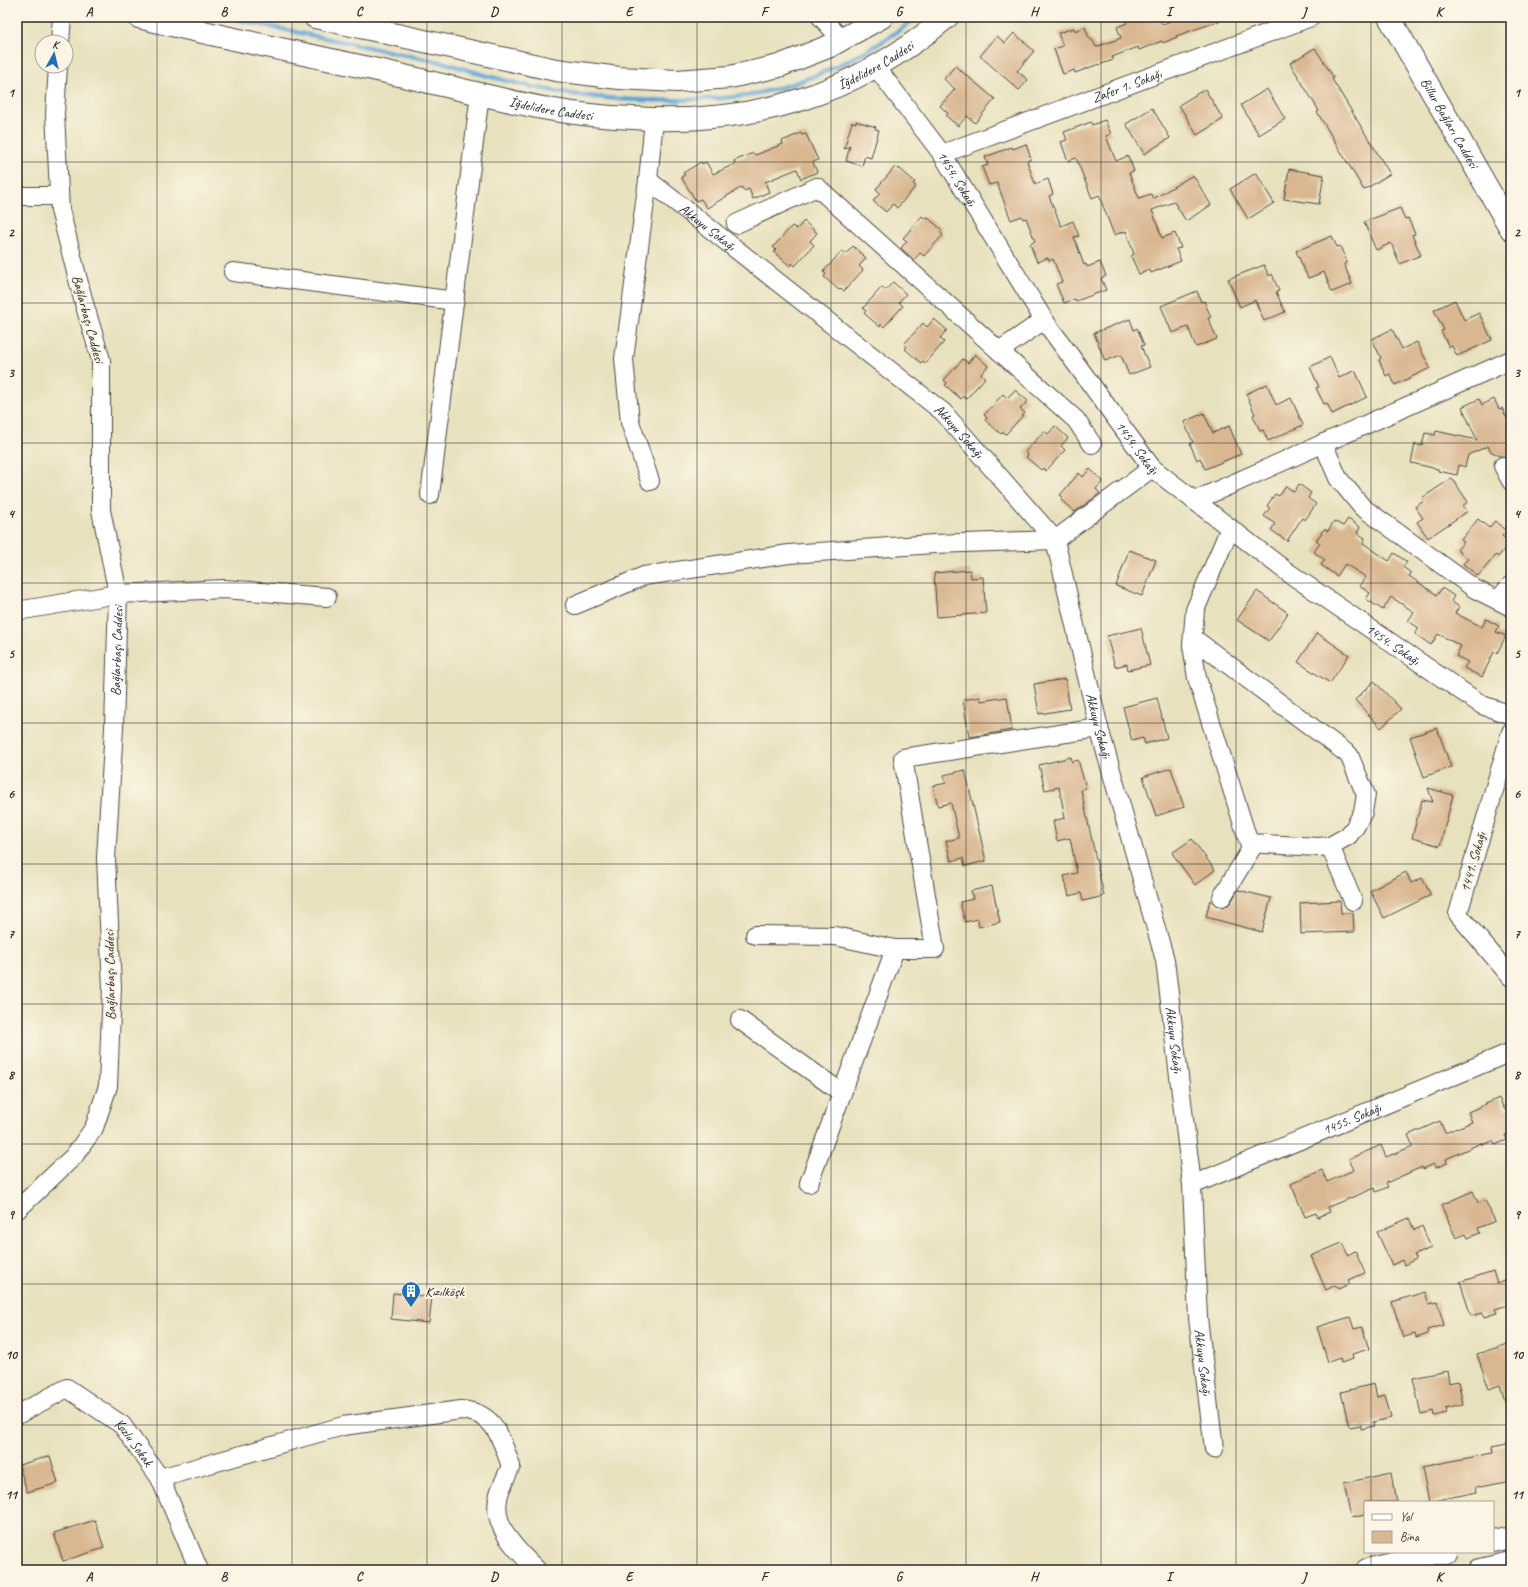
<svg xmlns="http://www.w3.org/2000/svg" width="1528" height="1587" font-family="Caveat,sans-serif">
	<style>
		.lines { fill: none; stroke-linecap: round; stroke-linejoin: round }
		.stream { stroke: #60a4d5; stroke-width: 4.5 }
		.building { fill: #d9b791 }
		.street-casing { stroke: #474641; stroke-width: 20 }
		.secondary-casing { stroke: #474641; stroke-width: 24 }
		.street { stroke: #fff; stroke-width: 18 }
		.secondary { stroke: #fff; stroke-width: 22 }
		.grid { fill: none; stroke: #2b2b2b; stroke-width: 1; stroke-opacity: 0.55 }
		.labels { text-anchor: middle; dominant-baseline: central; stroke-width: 4; stroke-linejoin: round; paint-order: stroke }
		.street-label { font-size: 14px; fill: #2b2b2b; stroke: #fcf5e5 }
		.poi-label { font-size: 14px; fill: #2b2b2b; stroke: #fcf5e5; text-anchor: start }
		.neatline { fill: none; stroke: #2b2b2b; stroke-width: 1.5 }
		.grid-label { font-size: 13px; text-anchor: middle; font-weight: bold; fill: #2b2b2b }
	</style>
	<rect width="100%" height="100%" fill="#fcf5e5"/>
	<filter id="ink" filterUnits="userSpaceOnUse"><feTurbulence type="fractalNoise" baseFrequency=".025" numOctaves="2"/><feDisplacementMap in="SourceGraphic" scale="8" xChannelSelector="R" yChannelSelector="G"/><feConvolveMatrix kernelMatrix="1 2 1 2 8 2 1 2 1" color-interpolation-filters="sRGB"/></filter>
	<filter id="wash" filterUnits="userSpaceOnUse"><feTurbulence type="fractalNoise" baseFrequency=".012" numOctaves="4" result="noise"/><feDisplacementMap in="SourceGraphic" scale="16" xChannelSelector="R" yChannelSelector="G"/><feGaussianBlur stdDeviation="0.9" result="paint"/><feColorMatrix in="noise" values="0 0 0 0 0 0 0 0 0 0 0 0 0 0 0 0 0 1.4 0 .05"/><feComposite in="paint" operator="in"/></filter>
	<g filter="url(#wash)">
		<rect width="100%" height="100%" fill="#e8e1be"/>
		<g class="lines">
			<!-- stream -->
			<path class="stream" d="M224,17L449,64C533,92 614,105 703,99C720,98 737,98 754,94C810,83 872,53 917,17"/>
		</g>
		<g id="blocks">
			<!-- building -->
			<g class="building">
				<path d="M1124,17H1155L1163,24L1181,17H1225V19L1176,36L1177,37L1163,43L1162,41L1139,50L1138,47L1112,57L1113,60L1099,65V64L1075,73L1074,70L1063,74L1054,49L1063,46L1058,33L1074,28L1075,31L1085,27L1089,38L1093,41L1096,47L1121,38L1117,27L1127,23Z"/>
				<path d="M1014,33L1034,51L1017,71L1028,80L1019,90L980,56L997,36L1005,43Z"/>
				<path d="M1315,48L1334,78L1332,79L1390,174L1364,190L1317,112L1319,111L1290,63Z"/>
				<path d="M955,66L995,99L975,123L967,116L958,126L946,116L948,113L940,106L955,89L944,79Z"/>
				<path d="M1205,89L1223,119L1197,135L1179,105Z"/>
				<path d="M1267,89L1285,119L1259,135L1241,105Z"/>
				<path d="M1152,108L1170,138L1144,154L1126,124Z"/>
				<path d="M1105,120L1111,134L1106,136L1116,161L1128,156L1134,171L1129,173L1139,198L1151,194L1153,199L1193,175L1211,205L1186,221L1174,202L1152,210L1162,238L1175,233L1181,248L1176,249L1181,261L1151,273L1150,270L1139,274L1131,256L1134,254L1126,231L1114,235L1099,195L1092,198L1076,158L1068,161L1061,142L1067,140L1064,132L1091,122L1092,125Z"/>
				<path d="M856,121L876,127L875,129L879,130L871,158L865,156L862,166L846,161L850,146L844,149L852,122L856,123Z"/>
				<path d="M801,133L802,135L806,134L818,160L813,162L817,172L801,179L797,169L765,182L769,192L753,199L749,189L744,191L742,187L707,208L701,199L696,201L681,177L685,175L683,173L701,162L702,164L706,162L713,174L735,164L734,161L753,153L755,155L758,154L783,144L782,141Z"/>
				<path d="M1026,144L1031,159L1027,161L1035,184L1048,179L1053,194L1049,196L1061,226L1073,221L1079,236L1074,237L1084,265L1086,264L1087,267L1100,262L1106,276L1101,278L1106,290L1076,301L1075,299L1064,303L1056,284L1062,282L1053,259L1049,261L1048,258L1037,262L1030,244L1035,241L1026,218L1023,219L1022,216L1011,220L997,183L989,185L982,167L988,165L985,157L1012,147L1013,149Z"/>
				<path d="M895,167L898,170L899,168L915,182L913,184L916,186L897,208L893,204L886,212L873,201L880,193L876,189Z"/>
				<path d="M1289,169L1324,175L1319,204L1284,199Z"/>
				<path d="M1256,173L1274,203L1248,219L1230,189Z"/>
				<path d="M1400,208L1405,219L1408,218L1415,234L1412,235L1421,255L1400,264L1391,243L1376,250L1364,222Z"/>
				<path d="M922,216L925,219L927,217L942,230L940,232L943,235L924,256L920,253L914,260L901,248L907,241L903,238Z"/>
				<path d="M804,221L817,233L810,241L814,245L795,266L792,263L790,266L774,252L776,250L773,247L792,226L797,229Z"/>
				<path d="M1332,236L1337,247L1340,246L1347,262L1344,264L1352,284L1332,292L1324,272L1308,278L1296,251Z"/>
				<path d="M853,246L866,258L859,266L863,270L844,291L841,288L839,290L824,277L826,274L823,272L842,251L846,254Z"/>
				<path d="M1264,265L1269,276L1272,274L1279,291L1276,292L1285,312L1264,321L1255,300L1240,307L1228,279Z"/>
				<path d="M893,282L906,294L899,302L903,306L884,327L881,324L880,327L864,313L866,311L863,308L882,287L886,290Z"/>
				<path d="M1197,291L1201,302L1204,301L1211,317L1208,318L1217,339L1196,347L1188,327L1172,333L1161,306Z"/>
				<path d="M1455,300L1464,320L1479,313L1492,340L1457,356L1452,346L1449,347L1441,331L1444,330L1434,310Z"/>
				<path d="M934,319L947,330L940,338L944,342L926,363L923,361L921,363L905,349L907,347L904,344L923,323L927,327Z"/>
				<path d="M1130,319L1134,330L1137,328L1144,345L1141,346L1150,367L1129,375L1121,355L1105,361L1094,333Z"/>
				<path d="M1392,329L1402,349L1417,342L1430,368L1395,385L1390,374L1386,376L1379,360L1381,358L1372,339Z"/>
				<path d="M975,354L988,366L981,374L985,378L966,399L963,396L961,399L945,385L947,383L944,380L963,359L968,363Z"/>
				<path d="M1330,357L1339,378L1355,370L1367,397L1332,414L1327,403L1324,404L1316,388L1319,387L1310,367Z"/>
				<path d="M1267,384L1276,405L1291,398L1303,425L1268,441L1263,430L1260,431L1253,415L1255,414L1246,394Z"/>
				<path d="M1015,390L1028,401L1020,409L1025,413L1006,434L1003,432L1001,434L985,420L987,418L984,415L1003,394L1007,398Z"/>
				<path d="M1479,399L1482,405L1494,399L1499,409L1502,408L1511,427V460L1508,457L1500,456L1490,451L1488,446L1468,455L1465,467L1459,465L1457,475L1438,471V469L1411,463L1415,444L1422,446L1425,433L1435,435L1436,431L1477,440L1462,407Z"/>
				<path d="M1204,413L1213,433L1229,426L1241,454L1205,469L1200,458L1197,460L1190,444L1193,442L1184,422Z"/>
				<path d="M1055,426L1068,438L1061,446L1065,450L1046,471L1043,468L1041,470L1026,457L1028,455L1025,452L1044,431L1048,434Z"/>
				<path d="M1090,469L1103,481L1096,489L1100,493L1075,512L1061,500L1063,497L1060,495L1079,473L1083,477Z"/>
				<path d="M1452,478L1468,502L1462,506L1468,511L1428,538L1417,522L1423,518L1415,507L1424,501L1422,498Z"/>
				<path d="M1299,484L1311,493L1308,498L1316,504L1305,520L1302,518L1287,541L1271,530L1275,524L1264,516L1270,508L1267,506L1275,494L1279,496L1286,486L1294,492Z"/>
				<path d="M1348,519L1360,527L1357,533L1365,538L1363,543L1389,561L1394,553L1407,562L1403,567L1411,573L1409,576L1437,595L1442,588L1454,596L1451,601L1459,607L1455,613L1482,627L1486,619L1499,626L1496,632L1506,636L1497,653L1494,652L1482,677L1464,668L1468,662L1456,656L1461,646L1438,634L1431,645L1415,634L1419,628L1408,621L1414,612L1391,597L1383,610L1366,599L1370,593L1359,586L1366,577L1345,564L1337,576L1321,565L1325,560L1314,552L1320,543L1316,541L1324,529L1328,531L1334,521L1343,526Z"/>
				<path d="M1478,519L1489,528L1495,521L1506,531L1502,536L1510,542L1498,557L1496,555L1478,576L1463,564L1468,559L1457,550L1464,542L1461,540Z"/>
				<path d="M1129,550L1156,560L1142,596L1116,586Z"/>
				<path d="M970,570L971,578L983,577L986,613L937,617L934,573Z"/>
				<path d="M1257,591L1288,613L1269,641L1237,620Z"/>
				<path d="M1141,628L1150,665L1128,670L1127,664L1115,667L1107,636Z"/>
				<path d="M1317,633L1349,655L1330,683L1298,662Z"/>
				<path d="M1065,679L1070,709L1039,714L1034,684Z"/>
				<path d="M1374,681L1401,709L1381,728L1355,700Z"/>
				<path d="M980,697L981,701L1007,697L1012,730L969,737L963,700Z"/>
				<path d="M1157,698L1167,738L1145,744L1143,738L1132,741L1123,707Z"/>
				<path d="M1437,728L1451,767L1424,777L1410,737Z"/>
				<path d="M1071,757L1072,762L1078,760L1086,788L1081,790L1104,896L1083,901L1081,893L1069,896L1064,876L1077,873L1070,838L1057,841L1053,821L1065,818L1059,787L1045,790L1039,765Z"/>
				<path d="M1171,768L1184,807L1156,816L1143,777Z"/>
				<path d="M965,770L986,861L965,866L963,858L951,861L946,841L959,838L951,803L938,806L933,786L946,783L944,775Z"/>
				<path d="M1428,788L1453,795L1440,846L1412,838L1422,800L1433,802Z"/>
				<path d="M1192,839L1215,870L1195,885L1172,853Z"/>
				<path d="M1406,872L1411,883L1422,878L1431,895L1384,918L1370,891Z"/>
				<path d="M992,886L1000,922L979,927L978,919L965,922L960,902L973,899L971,891Z"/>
				<path d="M1238,890L1271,898L1262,932L1206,917L1210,900L1217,906L1221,907L1227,906L1231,902Z"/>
				<path d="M1340,901L1341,913H1353L1354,932L1301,934L1300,903Z"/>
				<path d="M1499,1098L1505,1110L1511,1107V1133L1505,1135L1507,1140L1495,1145L1493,1141L1482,1145L1481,1143L1446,1159L1447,1163L1435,1168L1434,1164L1423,1169L1422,1167L1386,1183L1388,1187L1376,1192L1375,1188L1328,1207L1330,1212L1318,1217L1316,1213L1305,1217L1291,1184L1322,1170L1327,1182L1354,1170L1349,1159L1381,1145L1386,1157L1413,1146L1408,1135L1440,1121L1445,1133L1472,1122L1468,1112Z"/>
				<path d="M1473,1191L1478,1203L1485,1200L1495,1221L1478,1228L1480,1233L1468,1238L1466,1234L1456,1238L1441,1205Z"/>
				<path d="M1409,1218L1414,1230L1422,1226L1431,1248L1414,1255L1416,1259L1404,1265L1402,1260L1392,1265L1377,1232Z"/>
				<path d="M1342,1243L1348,1255L1355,1251L1365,1273L1348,1280L1350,1284L1338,1289L1336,1285L1326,1290L1311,1256Z"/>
				<path d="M1493,1271L1497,1284L1505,1281L1511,1299V1304L1495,1309L1497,1313L1484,1317L1483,1313L1471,1316L1460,1282Z"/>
				<path d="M1425,1292L1429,1304L1437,1302L1444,1325L1427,1330L1428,1334L1416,1338L1415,1334L1403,1337L1392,1302Z"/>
				<path d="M393,1293L432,1297L429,1323L391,1319Z"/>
				<path d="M1350,1317L1354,1329L1362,1327L1369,1349L1352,1354L1353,1359L1341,1363L1340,1358L1328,1362L1317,1327Z"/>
				<path d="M1511,1343V1411H1508L1500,1385L1489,1389L1477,1354Z"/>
				<path d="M1447,1371L1449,1383L1458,1381L1463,1404L1445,1408L1446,1413L1434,1416L1433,1411L1421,1414L1413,1378Z"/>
				<path d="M1374,1384L1377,1397L1385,1395L1391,1418L1373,1422L1374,1426L1361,1429V1425L1349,1427L1341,1392Z"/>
				<path d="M1511,1444V1480L1476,1487L1477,1492L1429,1502L1422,1467L1492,1453L1491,1448Z"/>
				<path d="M50,1456L58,1483L27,1492L19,1465Z"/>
				<path d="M1392,1473L1397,1502H1365V1515L1351,1518L1344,1483Z"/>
				<path d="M95,1520L104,1548L63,1561L54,1533Z"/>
			</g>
		</g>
	</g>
	<g filter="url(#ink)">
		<use href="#blocks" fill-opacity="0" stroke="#474641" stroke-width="1"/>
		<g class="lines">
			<defs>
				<g id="street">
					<path d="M821,17L842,40"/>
					<path d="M60,42L62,17"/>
					<path id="s1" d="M876,67L942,154L1044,320L1152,468L1286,571L1482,705L1511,715"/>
					<path id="s2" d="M942,154L1311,17"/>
					<path id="s3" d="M648,180L943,412L1055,540L1099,728L1165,960L1192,1185L1198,1318L1214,1449"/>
					<path d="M17,196H59"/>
					<path d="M736,224L817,187L1076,420L1092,444"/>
					<path d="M233,272L455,301"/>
					<path d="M999,351L1044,320"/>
					<path d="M1323,443L1338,478L1362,507L1475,589L1511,607"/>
					<path d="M1503,466L1511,481"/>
					<path d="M650,481L630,422L624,359L648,180L654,120"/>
					<path d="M430,495L480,94"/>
					<path d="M1194,501L1511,360"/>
					<path d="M1498,600L1511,585"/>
					<path d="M575,605L644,576L789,554L934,544L1055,540L1152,468"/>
					<path d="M17,611L118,594L224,589L327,597"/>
					<path d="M1193,638L1349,755L1366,795L1363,812L1355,827L1348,836L1330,846L1318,847L1249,843L1197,678L1192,645L1195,610L1230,528"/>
					<path d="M1511,732L1458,914L1511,977"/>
					<path d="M1330,846L1353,901"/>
					<path d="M1222,897L1254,844"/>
					<path d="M755,935L835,936L895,949"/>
					<path d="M740,1020L842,1093"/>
					<path d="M809,1183L895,949H935L903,758L1099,728"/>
					<path id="s4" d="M1192,1185L1511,1052"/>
					<path id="s5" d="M17,1210L74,1156L94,1128L108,1086L112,988L106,858L114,728L118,594L101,510V360L84,303L60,210L55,114L58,66"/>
					<path id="s6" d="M17,1415L67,1388L122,1425L160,1478L199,1570"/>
					<path d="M160,1478L343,1426L461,1410C496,1413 500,1437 511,1466C507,1475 502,1485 499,1494C490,1526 517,1550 537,1570"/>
				</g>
				<g id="secondary">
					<path id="s7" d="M139,17C223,38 307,54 391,73C444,85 496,99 548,109C576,114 605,117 633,118C754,126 853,95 947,17"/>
					<path d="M315,17L556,70L619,78L677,81L730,77L779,66L830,46L882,17"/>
					<path id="s8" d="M1389,17L1511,229"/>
					<path d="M1493,1541L1511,1537"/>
					<path d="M1367,1570L1445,1552"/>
					<path d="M1480,1570L1511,1563"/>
				</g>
			</defs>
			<!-- street casing -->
			<use href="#street" class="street-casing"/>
			<!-- secondary casing -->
			<use href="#secondary" class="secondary-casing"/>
			<!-- street -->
			<use href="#street" class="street"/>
			<!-- secondary -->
			<use href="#secondary" class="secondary"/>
		</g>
	</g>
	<!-- grid -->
	<path class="grid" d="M157,17V1570M292,17V1570M427,17V1570M562,17V1570M697,17V1570M831,17V1570M966,17V1570M1101,17V1570M1236,17V1570M1371,17V1502M17,162H1511M17,303H1511M17,443H1511M17,583H1511M17,723H1511M17,864H1511M17,1004H1511M17,1144H1511M17,1284H1511M17,1425H1511M1371,1552V1570"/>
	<!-- icons -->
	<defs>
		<symbol id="building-pin" viewBox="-11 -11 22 30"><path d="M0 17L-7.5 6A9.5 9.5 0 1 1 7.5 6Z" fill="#1f6fb2" stroke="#fcf5e5"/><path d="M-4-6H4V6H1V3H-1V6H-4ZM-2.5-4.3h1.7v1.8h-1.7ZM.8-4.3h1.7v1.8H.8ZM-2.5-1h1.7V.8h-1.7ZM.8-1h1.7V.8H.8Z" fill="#fff"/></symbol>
	</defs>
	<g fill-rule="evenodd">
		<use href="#building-pin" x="400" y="1280" width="22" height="30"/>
	</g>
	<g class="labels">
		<!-- street labels -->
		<g class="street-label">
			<text stroke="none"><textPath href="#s7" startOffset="757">İğdelidere Caddesi</textPath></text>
			<text stroke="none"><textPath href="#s2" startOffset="197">Zafer 1. Sokağı</textPath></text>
			<text stroke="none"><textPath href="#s7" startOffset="422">İğdelidere Caddesi</textPath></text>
			<text stroke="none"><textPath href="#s8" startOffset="122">Billur Bağları Caddesi</textPath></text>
			<text stroke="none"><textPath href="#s1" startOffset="138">1454. Sokağı</textPath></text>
			<text stroke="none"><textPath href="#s3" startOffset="76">Akkuyu Sokağı</textPath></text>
			<text transform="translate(88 319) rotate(75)">Bağlarbaşı Caddesi</text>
			<text stroke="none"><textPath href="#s3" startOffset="400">Akkuyu Sokağı</textPath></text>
			<text stroke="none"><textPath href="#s1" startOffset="462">1454. Sokağı</textPath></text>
			<text stroke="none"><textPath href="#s1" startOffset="786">1454. Sokağı</textPath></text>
			<text stroke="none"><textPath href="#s5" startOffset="593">Bağlarbaşı Caddesi</textPath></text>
			<text stroke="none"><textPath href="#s3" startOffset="736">Akkuyu Sokağı</textPath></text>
			<text transform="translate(1473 862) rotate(-74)">1441. Sokağı</text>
			<text transform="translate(110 975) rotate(-91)">Bağlarbaşı Caddesi</text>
			<text stroke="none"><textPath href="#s3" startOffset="1060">Akkuyu Sokağı</textPath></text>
			<text stroke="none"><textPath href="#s4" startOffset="173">1455. Sokağı</textPath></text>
			<text stroke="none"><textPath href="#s3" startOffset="1384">Akkuyu Sokağı</textPath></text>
			<text stroke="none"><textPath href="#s6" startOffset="144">Kozlu Sokak</textPath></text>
		</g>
		<!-- poi labels -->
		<g class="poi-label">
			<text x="425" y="1291">Kızılköşk</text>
		</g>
	</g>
	<!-- margin -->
	<rect width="1528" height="1587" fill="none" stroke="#fcf5e5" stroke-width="44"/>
	<!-- legend -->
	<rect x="1364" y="1501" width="130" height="52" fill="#fcf5e5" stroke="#a8a49b"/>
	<rect x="1372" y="1514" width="20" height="6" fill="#ffffff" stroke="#a8a49b"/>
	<text x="1400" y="1521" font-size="12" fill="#2b2b2b">Yol</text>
	<rect x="1372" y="1531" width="20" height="12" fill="#d9b791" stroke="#a8a49b"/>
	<text x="1400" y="1541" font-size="12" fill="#2b2b2b">Bina</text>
	<!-- north arrow -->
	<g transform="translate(54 54) rotate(8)"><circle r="19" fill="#fcf5e5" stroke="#a8a49b"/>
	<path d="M0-3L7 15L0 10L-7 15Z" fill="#1f6fb2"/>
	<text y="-6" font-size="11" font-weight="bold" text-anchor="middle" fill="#2b2b2b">K</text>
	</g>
	<rect x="22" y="22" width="1484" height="1543" class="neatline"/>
	<g class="grid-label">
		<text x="89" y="16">A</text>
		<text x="224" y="16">B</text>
		<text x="359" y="16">C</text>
		<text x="494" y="16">D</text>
		<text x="629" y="16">E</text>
		<text x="764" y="16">F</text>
		<text x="899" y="16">G</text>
		<text x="1034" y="16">H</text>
		<text x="1169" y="16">I</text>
		<text x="1304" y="16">J</text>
		<text x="1439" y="16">K</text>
		<text x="11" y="97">1</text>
		<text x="1517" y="97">1</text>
		<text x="11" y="237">2</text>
		<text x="1517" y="237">2</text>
		<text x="11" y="377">3</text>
		<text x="1517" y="377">3</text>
		<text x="11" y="518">4</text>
		<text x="1517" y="518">4</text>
		<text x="11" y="658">5</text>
		<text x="1517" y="658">5</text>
		<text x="11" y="798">6</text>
		<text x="1517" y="798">6</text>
		<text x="11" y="938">7</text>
		<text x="1517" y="938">7</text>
		<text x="11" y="1079">8</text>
		<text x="1517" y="1079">8</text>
		<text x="11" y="1219">9</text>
		<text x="1517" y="1219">9</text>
		<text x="11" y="1359">10</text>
		<text x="1517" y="1359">10</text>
		<text x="11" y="1499">11</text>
		<text x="1517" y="1499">11</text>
		<text x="89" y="1581">A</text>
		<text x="224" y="1581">B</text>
		<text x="359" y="1581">C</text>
		<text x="494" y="1581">D</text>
		<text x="629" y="1581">E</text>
		<text x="764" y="1581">F</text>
		<text x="899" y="1581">G</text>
		<text x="1034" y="1581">H</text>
		<text x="1169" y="1581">I</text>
		<text x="1304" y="1581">J</text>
		<text x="1439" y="1581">K</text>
	</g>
</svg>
